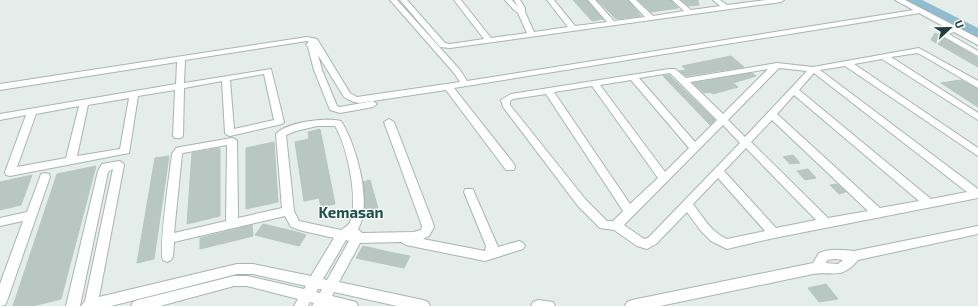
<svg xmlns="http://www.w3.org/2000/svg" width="978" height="306" font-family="'Exo 2',sans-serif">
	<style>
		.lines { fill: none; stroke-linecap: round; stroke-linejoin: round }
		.river { fill: #8fbccf; fill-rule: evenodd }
		.building { fill: #b9c7c3; stroke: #b6c6c2 }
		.street-casing { stroke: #a7b5b2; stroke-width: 2 }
		.secondary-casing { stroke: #a3b8b3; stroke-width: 2 }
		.street { fill: #fff; fill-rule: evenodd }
		.secondary { fill: #fff; fill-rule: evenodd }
		.labels { text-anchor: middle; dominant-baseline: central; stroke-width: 3; stroke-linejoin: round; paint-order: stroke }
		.quarter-label { font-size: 15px; font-weight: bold; fill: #214f4a; stroke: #f4f9f7 }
	</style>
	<rect width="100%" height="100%" fill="#e4edea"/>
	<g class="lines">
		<!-- river -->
		<path class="river" d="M906,0H922L978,28V38L907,3Z"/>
	</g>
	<!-- building -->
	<g class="building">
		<path d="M573,0H587L603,19L592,21Z"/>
		<path d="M597,0H628L641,16L616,19Z"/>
		<path d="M638,0H671L678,8L651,12Z"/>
		<path d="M681,0H698L699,5L689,6Z"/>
		<path d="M935,33L978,58V67L931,40Z"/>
		<path d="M731,56L744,67L686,76L679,71L686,70L682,66Z"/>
		<path d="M752,73L756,76L733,83L738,87L713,94L710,92L704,93L693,83Z"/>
		<path d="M669,75L715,120L710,125L663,76Z"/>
		<path d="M961,80L978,89V107L941,83Z"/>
		<path d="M320,129L335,204L321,207L319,198L304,201L295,142L309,139L308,132Z"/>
		<path d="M274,142L278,202L246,209V148Z"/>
		<path d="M220,148V216L187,224L192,153Z"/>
		<path d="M793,155L800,163L790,164L783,157Z"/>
		<path d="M169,156L154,259L137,263L155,158Z"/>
		<path d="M96,166L61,299L33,306H13L57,174Z"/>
		<path d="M808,169L816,178L805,180L797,171Z"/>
		<path d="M32,175L21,205L0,210V182Z"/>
		<path d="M370,180L379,212L365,215L363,182Z"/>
		<path d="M837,184L846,192L839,194L830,185Z"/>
		<path d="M263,224L297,232L306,235L299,246L255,235Z"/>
		<path d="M252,225L253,236L200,249V238Z"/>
		<path d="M363,246L389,252L410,256L404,268L356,258Z"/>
		<path d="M826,284L838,299L819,302L808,288Z"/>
	</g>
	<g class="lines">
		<defs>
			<g id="street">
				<path d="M390,0H397L460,70L467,81L920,9L924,11L920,13L454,88L514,164L515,167L514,170H506L446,90L359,103L351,101L344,97L318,55L322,70L337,106L340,107L373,101L377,104L373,107L340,113L330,110L314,70L308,47L306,44L309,42L307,41L185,60L184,83L271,69L284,122L282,124L230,136L227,135L225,133L222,81L184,88L183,136L181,138H175L173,136L175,90L138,96L129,153L10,176L6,175L5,172L26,115L0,120V114L176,84L177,62L0,90V84L307,37L317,39L350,93L357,97L460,82L454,73ZM264,74L274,120L234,129L230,80ZM129,98L120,149L77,156L88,105ZM79,106L66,158L17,167L36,114Z"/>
				<path d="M400,0H407L445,43L450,44L484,39L454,0H461L491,38L527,33L518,13L513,9L505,0H512L518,7L514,0H520L525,8V12L534,32L568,27L547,0H554L575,26L607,22L588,0H595L614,21L645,17L629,0H636L653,16L684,11L672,0H679L691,10L720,6L713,0H720L727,5L766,0H784L781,2L450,48L440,47Z"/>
				<path d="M955,28L959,30L949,34L978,51V56L939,34Z"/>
				<path d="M919,48L978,81V88L918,53L891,57L978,113V120L882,59L854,64L978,148V156L845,66L820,70L978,189V198L774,238L727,249L711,241L701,231L687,212L656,244L647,249L637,246L614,230L600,228L578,206L503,107L501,100L511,94L669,69H675L686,78L777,63L813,67ZM779,68L807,71L745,137L728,120ZM768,69L723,114L690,82ZM670,73L717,120L695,142L639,78ZM814,73L967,192L931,199L799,90ZM631,80L689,148L665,172L600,85ZM592,86L658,178L630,204L554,92ZM546,94L623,211L613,221H607L586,200L510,105V101L513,99ZM794,95L919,201L880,208L777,114ZM772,120L868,211L828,218L751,142ZM723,125L740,143L648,238L644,239L624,225ZM746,148L816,220L776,228L724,171ZM718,178L765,231L727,239C712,233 703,217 693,204Z"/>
				<path d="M389,119L394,122L433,223L434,227L429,236L423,239L485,251L486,246L464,192L465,189H473L474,192L498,247L519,241L523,243L525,246L523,249L485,261L406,245L401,242L360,243L339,282L423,300L428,302L430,306H397L334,292L332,296L356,302L358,306H312L314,303L310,302L308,306H294L298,299L247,286H234L160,306H131L133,302L138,300L234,276H247L304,289L306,286L253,274H237L111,306H81L85,301L113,169L108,172L80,306H66L98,171L102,164L119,161L123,163L124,165L99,297L237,264H253L311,276L334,238L303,231L291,227L285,216L174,242L173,257L171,260L167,262L163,260C158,251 170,171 172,154L176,148L180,147L232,138L235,139L237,141L238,218L282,208L276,134C286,122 327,117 341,121C356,144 373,204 358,229L362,233L414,232L421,230L422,227L421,223L384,122ZM317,126H335C347,145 359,201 350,222C348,226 344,228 341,230L299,221L294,211L286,135L296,131ZM227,145L226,221L174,233L182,154L183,153ZM346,240L349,241L327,280L323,279ZM318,289H322L320,293L316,292Z"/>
				<path d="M45,173L49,174L50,177L7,301L5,305L0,306V284L23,221L0,226V218L27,212L40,177L41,174Z"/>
				<path d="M978,226V234L858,260C841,280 834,271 813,274L660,306H625L627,302L632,300L813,263L819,253C831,248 842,250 854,251ZM835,259L843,260L838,264L826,263L827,260Z"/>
				<path d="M538,300L553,302L555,306H531L533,302Z"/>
			</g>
			<path id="secondary" d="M895,0H905L978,38V45Z"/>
		</defs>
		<!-- street casing -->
		<use href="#street" class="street-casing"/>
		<!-- secondary casing -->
		<use href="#secondary" class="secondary-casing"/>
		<!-- street -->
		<use href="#street" class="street"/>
		<!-- secondary -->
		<use href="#secondary" class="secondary"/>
	</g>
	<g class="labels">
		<!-- quarter labels -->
		<g class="quarter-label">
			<text x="351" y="212">Kemasan</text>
		</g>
	</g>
	<!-- north arrow -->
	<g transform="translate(950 28) rotate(68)" stroke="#f4f9f7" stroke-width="3" paint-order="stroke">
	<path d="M0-3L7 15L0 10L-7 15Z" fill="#243d3a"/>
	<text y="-6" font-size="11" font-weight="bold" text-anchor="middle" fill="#243d3a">U</text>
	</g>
</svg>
